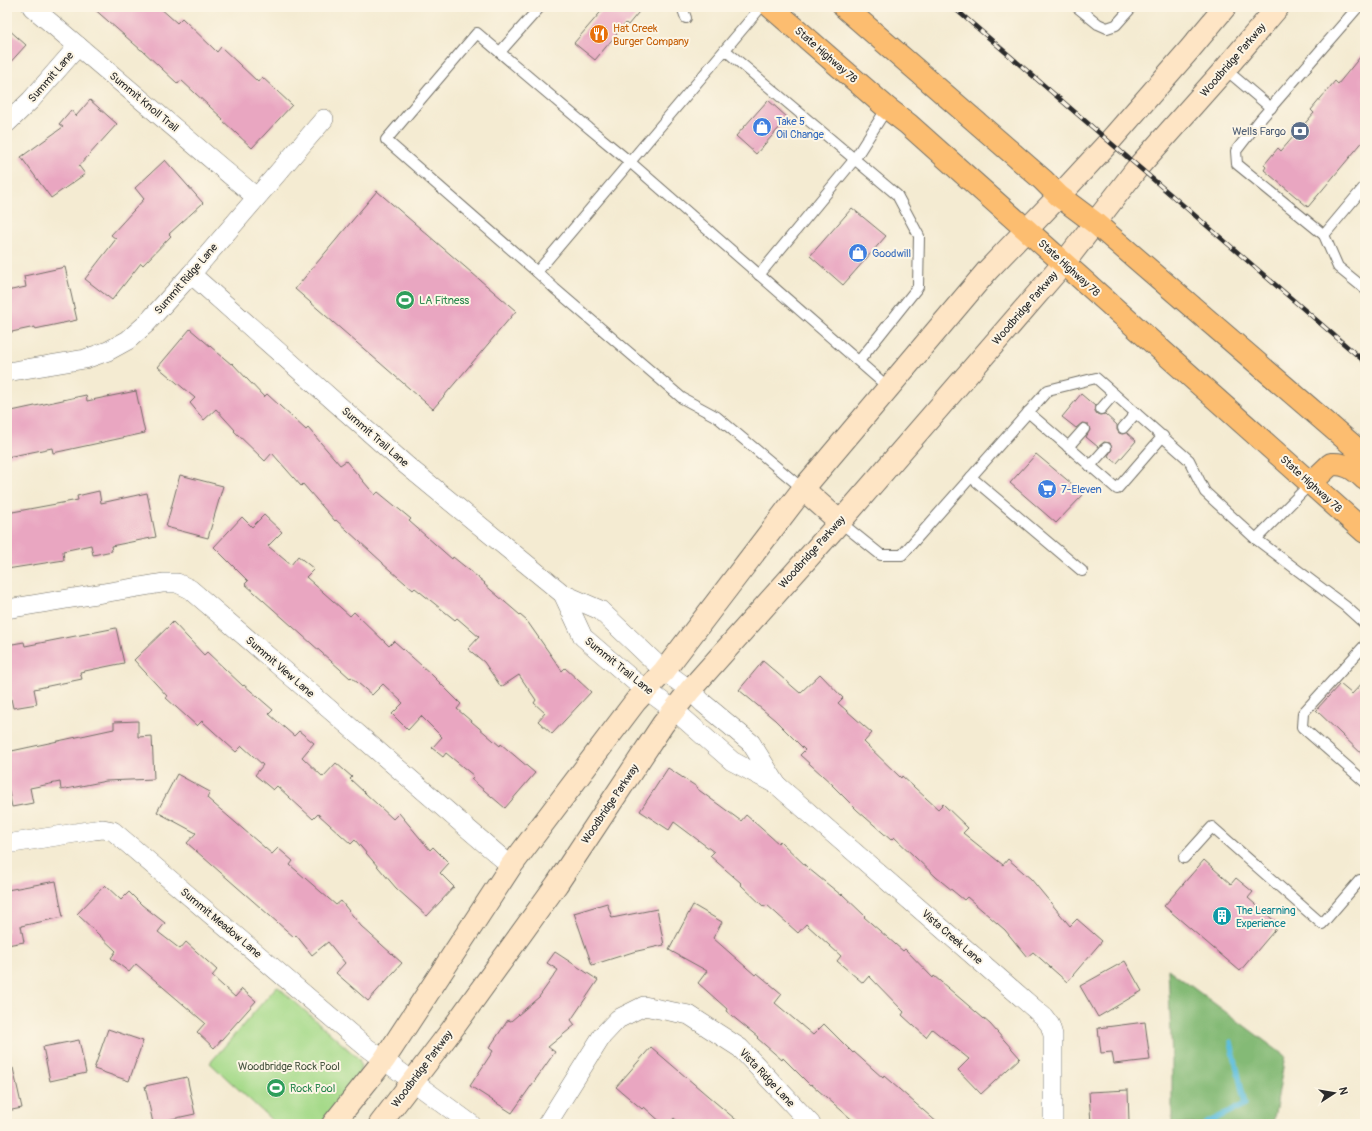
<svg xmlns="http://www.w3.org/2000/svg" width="1372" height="1131" font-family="Pangolin,sans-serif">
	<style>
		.green { fill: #a6da8a; stroke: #68825a }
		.forest { fill: #84ba76; stroke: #587250 }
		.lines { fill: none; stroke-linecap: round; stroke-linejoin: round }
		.stream { stroke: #5dbedc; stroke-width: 5.5 }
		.building { fill: #e9a6c1 }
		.lane-casing { stroke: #716e65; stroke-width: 12 }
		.street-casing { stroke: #716e65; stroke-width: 20 }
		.secondary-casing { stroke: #716e65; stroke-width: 24 }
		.primary-casing { stroke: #716e65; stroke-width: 24 }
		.lane { stroke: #fff; stroke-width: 10 }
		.street { stroke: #fff; stroke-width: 19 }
		.secondary { stroke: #fee5c5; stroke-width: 22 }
		.primary { stroke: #fcbd6f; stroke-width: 22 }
		.rail-casing { stroke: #2b2b2b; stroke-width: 4.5 }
		.rail { stroke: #fcf5e5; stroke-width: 3; stroke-dasharray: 9; stroke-linecap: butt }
		.labels { text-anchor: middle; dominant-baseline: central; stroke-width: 4; stroke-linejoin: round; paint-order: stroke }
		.food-label { font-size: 11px; fill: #c56008; stroke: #fcf5e5; text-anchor: start }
		.street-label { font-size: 11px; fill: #2b2b2b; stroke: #fcf5e5 }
		.shop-label { font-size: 11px; fill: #366cbe; stroke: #fcf5e5; text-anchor: start }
		.service-label { font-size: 11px; fill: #4e5e75; stroke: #fcf5e5; text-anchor: end }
		.leisure-label { font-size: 11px; fill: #27864d; stroke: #fcf5e5; text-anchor: start }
		.culture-label { font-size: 11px; fill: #0d838f; stroke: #fcf5e5; text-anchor: start }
		.park-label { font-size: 11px; fill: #4a5743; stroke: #fcf5e5 }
	</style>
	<rect width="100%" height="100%" fill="#fcf5e5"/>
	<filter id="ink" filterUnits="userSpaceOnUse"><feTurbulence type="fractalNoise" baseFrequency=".025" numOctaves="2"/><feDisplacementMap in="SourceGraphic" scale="8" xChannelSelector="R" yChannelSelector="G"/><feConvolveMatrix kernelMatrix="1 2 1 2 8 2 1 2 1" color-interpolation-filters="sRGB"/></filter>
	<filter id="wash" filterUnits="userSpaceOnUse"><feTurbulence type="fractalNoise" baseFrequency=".012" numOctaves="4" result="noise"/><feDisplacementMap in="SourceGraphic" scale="16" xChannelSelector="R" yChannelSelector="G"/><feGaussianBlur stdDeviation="0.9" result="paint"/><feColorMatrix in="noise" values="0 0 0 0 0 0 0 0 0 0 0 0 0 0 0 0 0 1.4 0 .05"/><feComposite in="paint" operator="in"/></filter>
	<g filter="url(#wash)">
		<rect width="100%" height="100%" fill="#f4ebd2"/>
		<!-- green -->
		<path class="green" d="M277,986L359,1059L361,1065L359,1076L320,1124H276L210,1063Z"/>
		<!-- forest -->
		<path class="forest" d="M1168,969L1285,1056L1273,1124H1172V1059Z"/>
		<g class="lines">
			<!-- stream -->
			<path class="stream" d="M1205,1124L1245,1104L1231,1042"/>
		</g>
		<g id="blocks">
			<!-- building -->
			<g class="building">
				<path d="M92,7H159L177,23L182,18L217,52L221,47L258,82L262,77L292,105L252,148L222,120L223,119L181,80L178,84L142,50H141Z"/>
				<path d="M605,7H643L628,25L626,23L595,60L574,43Z"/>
				<path d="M7,28L26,45L7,66Z"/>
				<path d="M1365,51V139L1308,207L1264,170L1266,167L1264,165L1278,148L1281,151L1314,113L1311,110L1335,81L1338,84Z"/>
				<path d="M90,100L117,124L79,166L85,174L51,198L21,157L63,127L59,124L71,110L76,116Z"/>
				<path d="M768,100L788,118L756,154L736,136Z"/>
				<path d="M165,160L203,203L169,234L171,236L143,265L141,263L112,300L85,279L116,239L111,235L144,199L135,188Z"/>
				<path d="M377,191L516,311L433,409L295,289Z"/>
				<path d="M852,208L886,236L843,285L810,256Z"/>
				<path d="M65,267L77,320L35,329V327L7,333V291L26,287L24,276Z"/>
				<path d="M190,329L231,364L232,363L264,397L267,394L306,430L308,428L340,465L346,461L375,495L378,492L411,519L409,521L452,559L453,557L485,583L484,584L527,621L562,671L565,668L591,692L552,734L538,721L545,713L534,703L536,700L519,675L501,687L484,662L468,649L479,637L457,618L455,620L415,588L413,590L383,564V563L336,520L335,521L303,484L301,486L272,453L265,461L234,431L235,430L216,409L204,420L190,403L195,398L158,367Z"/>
				<path d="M136,391L145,433L53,453L52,448L7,457V412L86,395L87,401Z"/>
				<path d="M1081,394L1095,406V411L1097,414L1100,415L1105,414L1117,425V430L1119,433L1122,434L1127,433L1136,441L1117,463L1108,456L1112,449L1110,443L1104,442L1098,447L1086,437L1090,430L1088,424L1082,423L1076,428L1062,417Z"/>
				<path d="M1036,454L1084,494L1056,523L1010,483Z"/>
				<path d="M180,475L223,486L208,538L166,527Z"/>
				<path d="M99,491L101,503L147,493L156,537L111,546L112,551L93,555L91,545L63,551L64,560L7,569V513L78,500L77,496Z"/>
				<path d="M264,515L282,532L268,546L291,565L298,556L314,569L306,577L350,616L354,612L389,646L394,641L431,674L461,704L457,709L500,746L501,744L535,773L505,808L471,779L474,776L446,753L443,757L432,748L442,737L421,716L408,730L392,714L403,703L383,684L372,695L351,677L350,678L245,584L248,581L214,547L242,517L252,527Z"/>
				<path d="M173,622L204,655L207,652L243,686L244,685L273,710L269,714L294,736L299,731L314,743L302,757L323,777L336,763L352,777L350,779L393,819L399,813L430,850L433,847L449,863L440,873L454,887L427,916L396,888L355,840L351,844L318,814L313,819L277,786L273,790L255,775L263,765L242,746L236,752L202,721L197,726L166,698L167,696L134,660Z"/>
				<path d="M116,628L124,663L80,672L82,679L34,689L37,704L13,708L10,694L7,695V645L24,642L25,646Z"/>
				<path d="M763,661L800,693L820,674L843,698L838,703L872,733L864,742L901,778L902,776L938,809L943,804L968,828L963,833L1003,865L1008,859L1031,879L1070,926L1077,919L1102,941L1067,982L1033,952L1027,957L1005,930L967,897L964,900L936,877L894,837L891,840L857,810L832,785H833L800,755L805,750L775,720L739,690Z"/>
				<path d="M1365,680V757L1316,710L1340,684L1352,694Z"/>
				<path d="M138,721V737L152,736L154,779L106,781L61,790L60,782L30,788L33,803L12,807L7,782V752L114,729V722Z"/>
				<path d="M668,768L697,787L696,788L741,821L746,815L778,843L780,841L809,869L841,895L842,894L865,916L864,917L903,951L905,949L933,978L934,976L990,1024L1020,1058L981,1094L958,1070L969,1059L932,1029L926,1037L902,1015L904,1012L869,976L863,983L837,961L841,956L806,924L798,933L767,905L764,907L740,884L741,883L710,856L714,852L674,822L669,830L640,811Z"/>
				<path d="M177,774L210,792L207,798L272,854L278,848L293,861L290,865L336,905L341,901L361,926L402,963L368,1001L336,973L345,963L328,942L312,955L296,935L294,937L187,843L196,833L157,812Z"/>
				<path d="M1204,860L1231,884L1236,878L1253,892L1248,898L1279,925L1240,971L1164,906Z"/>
				<path d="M56,881L63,917L21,926L24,942L7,945V890Z"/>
				<path d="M105,885L121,900L129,892L142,905L165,923L158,932L180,949L186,942L217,970L212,976L235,997L242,989L256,1001L214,1048L197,1032L205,1023L136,964L129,972L111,958L116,951L77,914Z"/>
				<path d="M607,903L612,918L657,909L664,945L633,952L592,965L574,913Z"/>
				<path d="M693,905L722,922L713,938L755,975L757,973L782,994L775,1003L813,1035L824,1024L853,1053L854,1052L883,1078L884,1076L939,1124H857L811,1084L810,1085L783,1058L782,1060L757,1038L758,1037L726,1011L727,1009L698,983L707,971L669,950Z"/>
				<path d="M555,952L598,980L571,1020L575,1025L548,1047L555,1052L512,1113L470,1086L493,1051L489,1048L508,1020L511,1021L539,997L558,970L547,963Z"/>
				<path d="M1125,961L1142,991L1098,1017L1080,986Z"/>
				<path d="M1145,1022L1150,1060L1114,1064L1112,1052L1101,1053L1098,1028Z"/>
				<path d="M108,1029L143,1041L129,1081L94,1069Z"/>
				<path d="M79,1040L86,1073L50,1081L43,1047Z"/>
				<path d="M651,1047L715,1102L741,1124H681L674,1118L669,1124H663L644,1107L642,1109L616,1087Z"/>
				<path d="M13,1068L22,1108L7,1111V1069Z"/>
				<path d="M187,1077L195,1114L153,1123L145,1086Z"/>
				<path d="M1128,1090L1129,1123L1091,1124L1089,1092Z"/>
			</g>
		</g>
	</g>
	<g filter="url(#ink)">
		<use href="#blocks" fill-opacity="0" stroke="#716e65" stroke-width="1"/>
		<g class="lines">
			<defs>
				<g id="lane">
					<path d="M682,7L686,18"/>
					<path d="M761,7L537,272L555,289L682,398L717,417L803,489"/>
					<path d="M1077,7L1098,24L1107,28L1116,25L1132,7"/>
					<path d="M1358,7L1260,120L1236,151L1237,164L1324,235L1338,267L1365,289"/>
					<path d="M725,50L897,195L919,236L918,287L859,361"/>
					<path d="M500,52L540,7"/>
					<path d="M1225,69L1271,108"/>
					<path d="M1324,235L1365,186"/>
					<path d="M537,272L386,140L477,33L590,129L630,162L889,388"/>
					<path d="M759,275L854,160L887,108"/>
					<path d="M1101,409L1114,394"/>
					<path d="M1028,412L1117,489L1163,436"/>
					<path d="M1123,428L1136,413"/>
					<path d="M1068,447L1084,429"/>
					<path d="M1090,466L1106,448"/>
					<path d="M971,477L1082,571"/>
					<path d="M840,522L881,555H902L1048,390L1096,378L1189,460L1205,492L1256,539L1310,484"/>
					<path d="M1256,539L1345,606L1365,624"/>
					<path d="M1365,645L1303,713L1302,727L1365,782"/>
					<path d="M1184,858L1212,827L1322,924L1360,880"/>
				</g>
				<g id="street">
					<path d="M32,7L256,197"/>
					<path d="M7,123L31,100L78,46"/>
					<path d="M191,274L406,465L563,594L600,610L664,671L690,690L703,703L751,743L777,785"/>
					<path d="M7,372L85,359L108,351L128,340L146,324L191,274L324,119"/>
					<path d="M563,594L583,637L633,680L674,710L732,761L777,785L1044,1017L1050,1025L1053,1035V1124"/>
					<path d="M7,609L163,583H177L190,589L511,866"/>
					<path d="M7,844L94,830L103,829L113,831L366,1047L471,1124"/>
					<path d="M547,1124L602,1036L618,1019L644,1006L689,1015L740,1048L811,1124"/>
				</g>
				<g id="secondary">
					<path d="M803,489L840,522"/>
					<path d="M333,1124L384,1060L511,866L635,702L664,671L803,489L987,271L1059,196L1109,142L1190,49L1225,7"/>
					<path d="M380,1124L451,1031L557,884L663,724L690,690L840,522L1064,263L1138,167L1225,69L1278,7"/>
				</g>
				<g id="primary">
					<path d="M771,7L887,108L908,124L1365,532"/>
					<path d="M844,7L1043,180L1059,196L1095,223L1365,456"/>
					<path d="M1310,484L1331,464C1346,463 1354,469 1365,479"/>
				</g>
			</defs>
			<!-- lane casing -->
			<use href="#lane" class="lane-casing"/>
			<!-- street casing -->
			<use href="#street" class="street-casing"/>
			<!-- secondary casing -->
			<use href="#secondary" class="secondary-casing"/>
			<!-- primary casing -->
			<use href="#primary" class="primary-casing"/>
			<!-- lane -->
			<use href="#lane" class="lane"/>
			<!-- street -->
			<use href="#street" class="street"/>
			<!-- secondary -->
			<use href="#secondary" class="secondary"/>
			<!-- primary -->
			<use href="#primary" class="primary"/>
			<defs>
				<path id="rail" d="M953,7L1365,362"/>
			</defs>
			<!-- rail casing -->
			<use href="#rail" class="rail-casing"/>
			<!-- rail -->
			<use href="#rail" class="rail"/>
		</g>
	</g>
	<!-- icons -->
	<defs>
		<symbol id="restaurant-disc" viewBox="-11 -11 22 22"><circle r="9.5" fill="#e8710a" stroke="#fcf5e5"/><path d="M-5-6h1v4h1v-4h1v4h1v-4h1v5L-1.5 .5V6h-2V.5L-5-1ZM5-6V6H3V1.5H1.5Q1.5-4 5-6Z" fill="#fff"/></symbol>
		<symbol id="shop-disc" viewBox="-11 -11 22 22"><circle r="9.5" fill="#3f7fe0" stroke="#fcf5e5"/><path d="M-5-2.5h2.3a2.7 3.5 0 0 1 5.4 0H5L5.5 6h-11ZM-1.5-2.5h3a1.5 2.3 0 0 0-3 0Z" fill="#fff"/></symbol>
		<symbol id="bank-disc" viewBox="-11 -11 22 22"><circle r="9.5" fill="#5c6f8a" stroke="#fcf5e5"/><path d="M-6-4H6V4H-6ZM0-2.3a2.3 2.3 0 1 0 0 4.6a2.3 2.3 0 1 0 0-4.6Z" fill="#fff"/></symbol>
		<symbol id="stadium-disc" viewBox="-11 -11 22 22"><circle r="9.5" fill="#2e9e5b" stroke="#fcf5e5"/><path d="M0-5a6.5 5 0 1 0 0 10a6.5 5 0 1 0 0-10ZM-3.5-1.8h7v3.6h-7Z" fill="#fff"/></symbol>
		<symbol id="supermarket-disc" viewBox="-11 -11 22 22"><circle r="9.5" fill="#3f7fe0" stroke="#fcf5e5"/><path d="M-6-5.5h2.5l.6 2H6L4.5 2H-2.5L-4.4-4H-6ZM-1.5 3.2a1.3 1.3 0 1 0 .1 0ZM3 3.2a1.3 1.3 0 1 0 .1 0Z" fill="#fff"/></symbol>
		<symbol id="building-disc" viewBox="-11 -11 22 22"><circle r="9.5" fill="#0f9aa8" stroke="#fcf5e5"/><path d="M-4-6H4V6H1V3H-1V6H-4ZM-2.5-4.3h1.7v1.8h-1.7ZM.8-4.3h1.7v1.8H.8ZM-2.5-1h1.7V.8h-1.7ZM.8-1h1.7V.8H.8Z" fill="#fff"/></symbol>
	</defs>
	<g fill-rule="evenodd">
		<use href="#restaurant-disc" x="588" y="23" width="22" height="22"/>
		<use href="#shop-disc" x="751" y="116" width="22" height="22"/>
		<use href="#bank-disc" x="1289" y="120" width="22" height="22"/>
		<use href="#shop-disc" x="847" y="242" width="22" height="22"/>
		<use href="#stadium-disc" x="394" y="289" width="22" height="22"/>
		<use href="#supermarket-disc" x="1036" y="478" width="22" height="22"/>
		<use href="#building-disc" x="1211" y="905" width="22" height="22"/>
		<use href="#stadium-disc" x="265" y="1077" width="22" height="22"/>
	</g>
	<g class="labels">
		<!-- food labels -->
		<g class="food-label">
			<text x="613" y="28">Hat Creek<tspan x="613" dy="13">Burger Company</tspan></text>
		</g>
		<!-- street labels -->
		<g class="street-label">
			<text transform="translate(826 55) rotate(41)">State Highway 78</text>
			<text transform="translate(1233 60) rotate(-49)">Woodbridge Parkway</text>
			<text transform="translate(51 77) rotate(-49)">Summit Lane</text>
			<text transform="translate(144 102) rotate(40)">Summit Knoll Trail</text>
			<text transform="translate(1069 268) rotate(42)">State Highway 78</text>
			<text transform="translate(186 279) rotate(-49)">Summit Ridge Lane</text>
			<text transform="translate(1025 308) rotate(-49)">Woodbridge Parkway</text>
			<text transform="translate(375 437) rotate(41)">Summit Trail Lane</text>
			<text transform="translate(1311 484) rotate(42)">State Highway 78</text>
			<text transform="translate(812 552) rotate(-48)">Woodbridge Parkway</text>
			<text transform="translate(619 666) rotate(39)">Summit Trail Lane</text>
			<text transform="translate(280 667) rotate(41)">Summit View Lane</text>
			<text transform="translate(610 804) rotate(-56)">Woodbridge Parkway</text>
			<text transform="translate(221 923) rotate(40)">Summit Meadow Lane</text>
			<text transform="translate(952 937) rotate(41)">Vista Creek Lane</text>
			<text transform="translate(422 1069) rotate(-53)">Woodbridge Parkway</text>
			<text transform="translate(767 1078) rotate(47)">Vista Ridge Lane</text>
		</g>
		<!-- shop labels -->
		<g class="shop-label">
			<text x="776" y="121">Take 5<tspan x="776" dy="13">Oil Change</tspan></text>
			<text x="872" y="253">Goodwill</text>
			<text x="1061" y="489">7-Eleven</text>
		</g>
		<!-- service labels -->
		<g class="service-label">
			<text x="1286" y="131">Wells Fargo</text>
		</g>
		<!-- leisure labels -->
		<g class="leisure-label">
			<text x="419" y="300">LA Fitness</text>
			<text x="290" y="1088">Rock Pool</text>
		</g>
		<!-- culture labels -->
		<g class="culture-label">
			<text x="1236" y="910">The Learning<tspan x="1236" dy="13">Experience</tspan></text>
		</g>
		<!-- park labels -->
		<g class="park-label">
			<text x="289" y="1066">Woodbridge Rock Pool</text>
		</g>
	</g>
	<!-- margin -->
	<rect width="1372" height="1131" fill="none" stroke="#fcf5e5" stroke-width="24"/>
	<!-- north arrow -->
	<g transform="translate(1334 1093) rotate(78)" stroke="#fcf5e5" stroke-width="3" paint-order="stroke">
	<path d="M0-3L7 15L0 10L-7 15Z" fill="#2b2b2b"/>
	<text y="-6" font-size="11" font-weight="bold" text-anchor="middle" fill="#2b2b2b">N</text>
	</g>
</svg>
